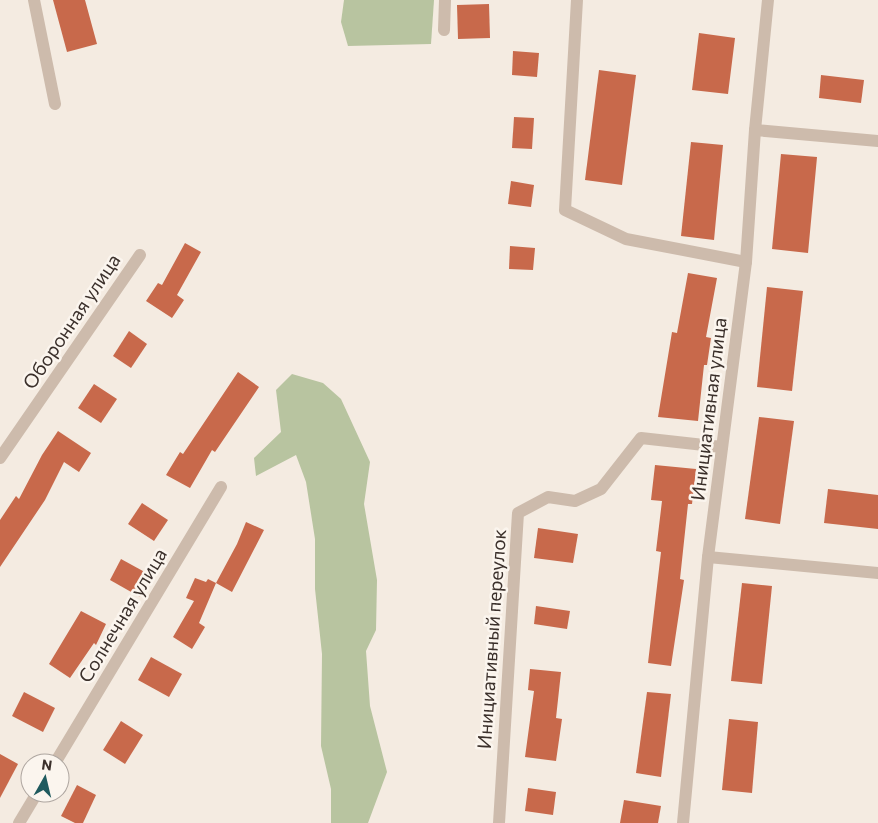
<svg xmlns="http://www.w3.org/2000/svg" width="878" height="823" font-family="Commissioner,sans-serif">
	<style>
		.green { fill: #b8c4a0 }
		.building { fill: #c8694b }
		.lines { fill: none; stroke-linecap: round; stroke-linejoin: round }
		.street { stroke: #cdbbac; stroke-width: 12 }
		.labels { text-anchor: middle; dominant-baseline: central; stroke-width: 5; stroke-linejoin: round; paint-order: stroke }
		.street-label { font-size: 19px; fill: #3b302b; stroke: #fbf5ee }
	</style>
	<rect width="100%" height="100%" fill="#f4ebe1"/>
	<!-- green -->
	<g class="green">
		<path d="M344,0H434L431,44L348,46L341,22Z"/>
		<path d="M292,374L323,383L341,399L370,462L364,504L377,580L376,630L366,651L370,706L387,772L368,823H331V789L321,746L322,654L315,589V539L306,482L296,455L256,476L254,458L281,432L276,390Z"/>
	</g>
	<!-- building -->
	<g class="building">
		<path d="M53,0H85L97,44L67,52Z"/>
		<path d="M489,4L490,38L458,39L457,5Z"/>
		<path d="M699,33L735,38L728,94L692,90Z"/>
		<path d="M513,51L539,53L537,77L512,75Z"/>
		<path d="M599,70L636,75L622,185L585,180Z"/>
		<path d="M821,75L864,80L861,103L819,98Z"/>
		<path d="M514,117L534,118L532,149L512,148Z"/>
		<path d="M691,142L723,145L714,240L681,236Z"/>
		<path d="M781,154L817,157L808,253L772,249Z"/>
		<path d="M511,181L534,185L531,207L508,204Z"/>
		<path d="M185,243L201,252L177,295L184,300L172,318L146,301L158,283L162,285Z"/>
		<path d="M510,246L535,248L533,270L509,269Z"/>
		<path d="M688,273L717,278L706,337L711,338L707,365H704L698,421L658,417L672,332L677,333Z"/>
		<path d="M767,287L803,291L792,391L757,387Z"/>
		<path d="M129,331L147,344L131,368L113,356Z"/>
		<path d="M238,372L259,387L215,452L212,450L190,488L166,475L180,452L183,454Z"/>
		<path d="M94,384L117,399L101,423L78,408Z"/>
		<path d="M759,417L794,421L780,524L745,519Z"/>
		<path d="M58,431L91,453L79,472L64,462L45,500L0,567V520L16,496L19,499L42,455Z"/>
		<path d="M655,465L696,469L692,504H688L680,579L684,580L671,666L648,663L661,552L656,551L662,501L651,500Z"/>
		<path d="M828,489L878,495V529L824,523Z"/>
		<path d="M142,503L168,520L154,541L128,524Z"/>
		<path d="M246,522L264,530L232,592L216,583L237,544Z"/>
		<path d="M538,528L578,534L573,563L534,558Z"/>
		<path d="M121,559L152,576L140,597L110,580Z"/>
		<path d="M195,578L206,582L208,579L216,583L199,623L205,627L192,649L173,637L194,601L186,598Z"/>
		<path d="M742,583L772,586L762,684L731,681Z"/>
		<path d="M536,606L570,611L567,629L534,624Z"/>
		<path d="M81,611L106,624L96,645L94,643L70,678L49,664Z"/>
		<path d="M151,657L182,674L169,697L138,680Z"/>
		<path d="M530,669L561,672L556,718L562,719L556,761L525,757L534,691L528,690Z"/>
		<path d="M24,692L55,708L43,732L12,716Z"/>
		<path d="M647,692L671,694L661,777L636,773Z"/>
		<path d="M729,719L758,722L752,793L722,790Z"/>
		<path d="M121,721L143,735L125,764L103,750Z"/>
		<path d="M0,754L18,764L0,798Z"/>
		<path d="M77,785L96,795L83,823H75L61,816Z"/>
		<path d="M528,788L556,792L553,815L525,811Z"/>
		<path d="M624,800L661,806L658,823H620Z"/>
	</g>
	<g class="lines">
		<!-- street -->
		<g class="street">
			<path d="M34,0L55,104"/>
			<path d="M577,0L565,210L626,239L746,262"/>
			<path d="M444,30L445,0"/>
			<path d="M755,130L878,141"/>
			<path d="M0,458L140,255"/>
			<path d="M708,557L878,573"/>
			<path d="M55,763L221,487"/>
			<path d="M19,823L37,793"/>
			<path d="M499,823L518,513L548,497L575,501L601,489L641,438L722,447"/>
			<path d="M683,823L708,557L746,262L755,130L768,0"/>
		</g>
	</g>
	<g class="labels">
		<!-- street labels -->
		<g class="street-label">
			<text transform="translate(71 321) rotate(-56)">Оборонная улица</text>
			<text transform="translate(708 409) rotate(-83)">Инициативная улица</text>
			<text transform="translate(122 615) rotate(-59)">Солнечная улица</text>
			<text transform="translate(491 639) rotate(-86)">Инициативный переулок</text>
		</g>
	</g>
	<!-- north arrow -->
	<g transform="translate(45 778) rotate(8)"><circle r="24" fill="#fbf5ee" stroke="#aea6a0"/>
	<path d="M0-4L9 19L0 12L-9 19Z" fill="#1f5a5e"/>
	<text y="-8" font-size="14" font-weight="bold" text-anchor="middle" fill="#3b302b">N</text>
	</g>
</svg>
